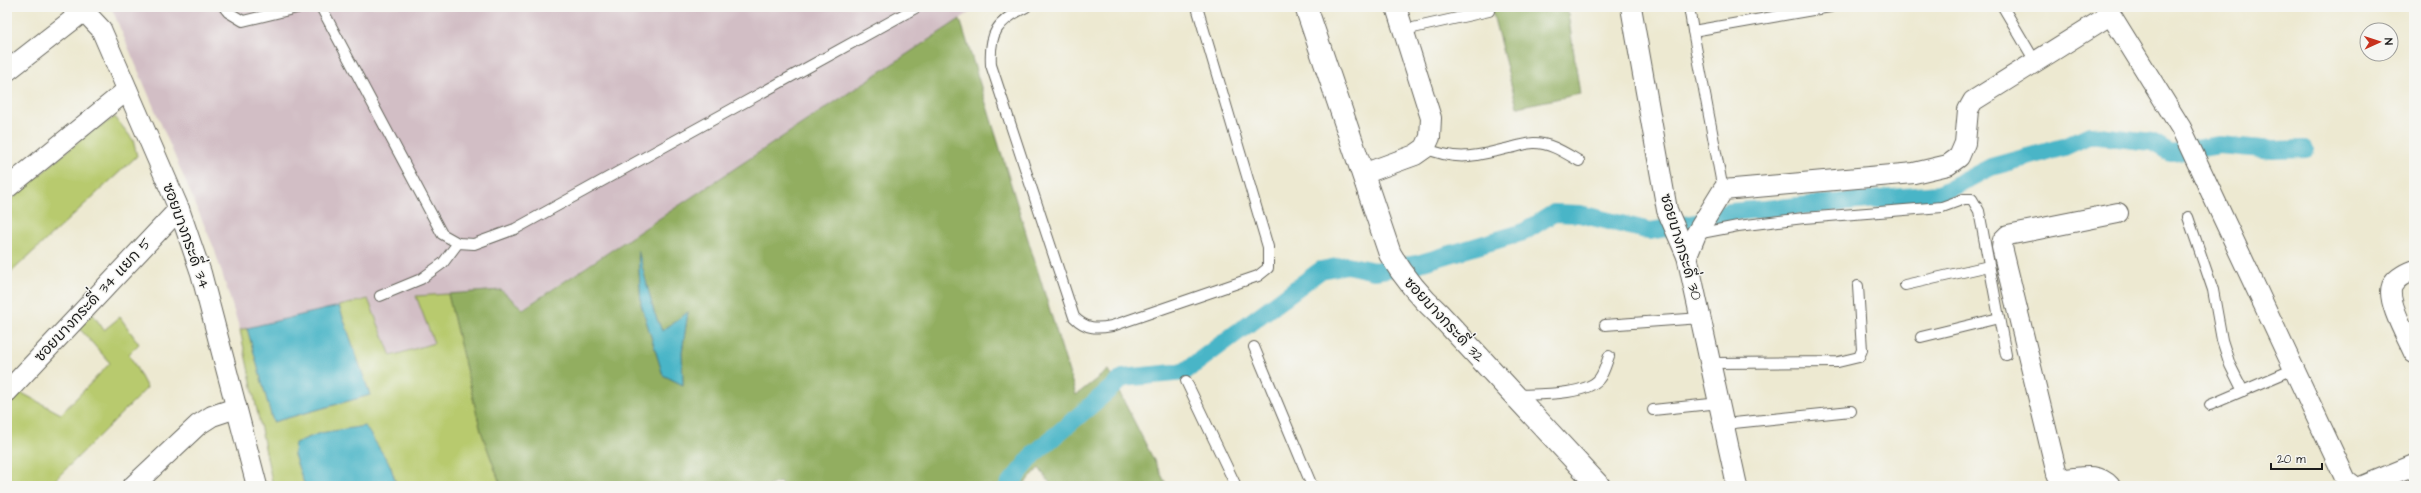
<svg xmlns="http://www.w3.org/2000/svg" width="2421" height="493" font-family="'Architects Daughter','Playpen Sans Thai',sans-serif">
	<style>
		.industrial { fill: #d2bec5 }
		.green { fill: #b8ca6e; stroke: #6a7345 }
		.forest { fill: #92ae61; stroke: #57653e; fill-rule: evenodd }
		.water { fill: #4ab5c7; stroke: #336872 }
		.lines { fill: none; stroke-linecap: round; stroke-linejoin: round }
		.canal { stroke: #4ab5c7; stroke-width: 18 }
		.service-casing { stroke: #65645b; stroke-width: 12 }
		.minor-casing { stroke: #65645b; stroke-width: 22 }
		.tertiary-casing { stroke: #65645b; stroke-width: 24 }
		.service { stroke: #fff; stroke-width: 10 }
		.minor { stroke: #fff; stroke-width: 20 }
		.tertiary { stroke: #fff; stroke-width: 22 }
		.labels { text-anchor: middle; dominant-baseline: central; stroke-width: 3; stroke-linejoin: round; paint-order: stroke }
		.street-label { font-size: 15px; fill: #1c1c1c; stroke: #f6f6f2 }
	</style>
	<rect width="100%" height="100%" fill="#f6f6f2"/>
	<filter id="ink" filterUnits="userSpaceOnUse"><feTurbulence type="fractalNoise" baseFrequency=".025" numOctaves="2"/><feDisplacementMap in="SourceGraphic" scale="8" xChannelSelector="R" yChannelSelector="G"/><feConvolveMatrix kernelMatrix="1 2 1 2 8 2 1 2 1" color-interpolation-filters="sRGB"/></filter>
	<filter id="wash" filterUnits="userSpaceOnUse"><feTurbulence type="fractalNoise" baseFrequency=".012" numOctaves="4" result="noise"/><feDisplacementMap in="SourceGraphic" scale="16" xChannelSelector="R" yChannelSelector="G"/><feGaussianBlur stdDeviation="0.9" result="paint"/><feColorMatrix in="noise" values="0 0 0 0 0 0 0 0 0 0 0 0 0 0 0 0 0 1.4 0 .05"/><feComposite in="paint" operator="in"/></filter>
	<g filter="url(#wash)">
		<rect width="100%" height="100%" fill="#ede9d1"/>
		<!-- industrial -->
		<path class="industrial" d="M111,7H978L522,309L501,290L416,296L434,343L391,356L368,299L240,330L214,248Z"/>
		<!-- green -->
		<g class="green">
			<path d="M115,117L133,140L137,156L7,276V203L85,136Z"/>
			<path d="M448,294L481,431L501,486H397L390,465L294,455L305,486H273L240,330L247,328L273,422L370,395L339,306L368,299L391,356L434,343L416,296Z"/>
			<path d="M92,313L104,330L120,317L139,344L129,354L147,388L49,486H7V406L20,392L61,414L110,363L79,328Z"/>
		</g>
		<!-- forest -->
		<g class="forest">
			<path d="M1491,7H1567L1580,94L1517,107Z"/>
			<path d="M960,19L1076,395L1108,370L1167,486H1052L1039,468L1022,486H782L780,482L768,486H501L481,431L448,294L501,290L523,309ZM638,253L654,312L662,331L688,312L682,352L683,385L663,375L641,304Z"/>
		</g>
		<!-- water -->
		<g class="water">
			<path d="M638,250L654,312L662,331L688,312L682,352L683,385L663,375L641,304Z"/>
			<path d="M339,306L370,395L273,422L247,328Z"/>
			<path d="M365,426L390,465L397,486H305L294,455L295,443L320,433Z"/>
		</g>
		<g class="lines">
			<!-- canal -->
			<path class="canal" d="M1008,486L1035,453L1123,378L1184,372L1321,270L1347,265L1374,271L1417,264L1524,232L1554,213L1580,214L1650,231L1706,221L1730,212L1939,194L1991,167L2064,147L2090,135L2152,142L2171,153L2219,145L2273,150L2305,149"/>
		</g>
	</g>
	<g filter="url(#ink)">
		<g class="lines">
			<defs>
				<g id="service">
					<path d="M224,7L228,12L243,21L301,7"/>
					<path d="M321,7L442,234L458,243L474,244L515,229L917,7"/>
					<path d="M1026,7C997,21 989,33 991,65L1074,317C1086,329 1096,329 1112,326L1258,276L1268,268V247L1197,7"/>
					<path d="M1689,7L1693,31"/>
					<path d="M2003,7L2036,63"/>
					<path d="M1404,30L1489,11"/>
					<path d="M1425,148C1457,162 1477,156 1509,148C1517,147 1526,143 1534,143C1551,143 1565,153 1579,161"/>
					<path d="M1723,190L1693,31L1830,7"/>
					<path d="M2188,217L2213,290L2222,340L2230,365L2243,391"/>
					<path d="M1696,234L1738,226L1804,218L1942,207L1964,199H1972L1979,211L2006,355"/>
					<path d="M1905,285L1989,266"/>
					<path d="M380,296L421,279L443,263L458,243"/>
					<path d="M1605,325L1701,318"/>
					<path d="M1921,337L1999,318"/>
					<path d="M1254,347L1312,486"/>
					<path d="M1711,363L1838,362L1859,357L1862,350L1858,286"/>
					<path d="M1186,381L1236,486"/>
					<path d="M1516,395C1536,394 1585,396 1599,379C1604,373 1606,364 1609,356"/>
					<path d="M2210,405L2294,369"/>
					<path d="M1653,410L1720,403"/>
					<path d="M1724,424L1851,411"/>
				</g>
				<g id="minor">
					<path d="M72,7L84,11L101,29L179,209L201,273L257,486"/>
					<path d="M1631,7L1667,210L1687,256L1737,486"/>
					<path d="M2106,7L2181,128L2346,480L2354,486"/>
					<path d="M7,71L84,11"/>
					<path d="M1363,174L1415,155L1425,148L1430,137L1431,118L1396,7"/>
					<path d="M7,188L127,90"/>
					<path d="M1687,256L1696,234L1723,190L1914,173L1948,165L1959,157L1965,143L1968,110L1973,101L2110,15"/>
					<path d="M2414,270C2406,273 2396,278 2392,286C2386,301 2408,339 2414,353"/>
					<path d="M7,392L179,209"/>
					<path d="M133,486L198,425L212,416L236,408"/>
					<path d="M2110,486C2097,472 2081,478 2064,479L2057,474L2002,247L2003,240L2008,235L2118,213"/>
					<path d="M2363,486L2414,465"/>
				</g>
				<path id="tertiary" d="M1306,7L1390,254C1404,277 1419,296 1439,314L1599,486"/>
			</defs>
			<!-- service casing -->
			<use href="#service" class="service-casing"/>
			<!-- minor casing -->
			<use href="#minor" class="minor-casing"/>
			<!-- tertiary casing -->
			<use href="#tertiary" class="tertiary-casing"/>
			<!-- service -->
			<use href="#service" class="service"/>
			<!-- minor -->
			<use href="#minor" class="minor"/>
			<!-- tertiary -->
			<use href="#tertiary" class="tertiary"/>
		</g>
	</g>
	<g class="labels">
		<!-- street labels -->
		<g class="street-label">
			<text transform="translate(186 236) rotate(70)">ซอยบางกระดี่ 34</text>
			<text transform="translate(1681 247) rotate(73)">ซอยบางกระดี่ 30</text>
			<text transform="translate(93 300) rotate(-47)">ซอยบางกระดี่ 34 แยก 5</text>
			<text transform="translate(1444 320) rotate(47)">ซอยบางกระดี่ 32</text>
		</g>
	</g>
	<!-- margin -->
	<rect width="2421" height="493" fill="none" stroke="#f6f6f2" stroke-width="24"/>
	<!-- north arrow -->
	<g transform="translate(2379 42) rotate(87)"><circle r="19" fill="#f6f6f2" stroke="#9f9f9c"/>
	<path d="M0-3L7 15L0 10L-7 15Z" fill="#c8321e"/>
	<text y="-6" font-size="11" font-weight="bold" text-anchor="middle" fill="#1c1c1c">N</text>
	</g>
	<!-- scale -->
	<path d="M2271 463v6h51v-6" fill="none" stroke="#1c1c1c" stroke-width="2"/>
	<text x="2277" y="463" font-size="12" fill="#1c1c1c" stroke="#f6f6f2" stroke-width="3" paint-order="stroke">20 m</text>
</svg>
